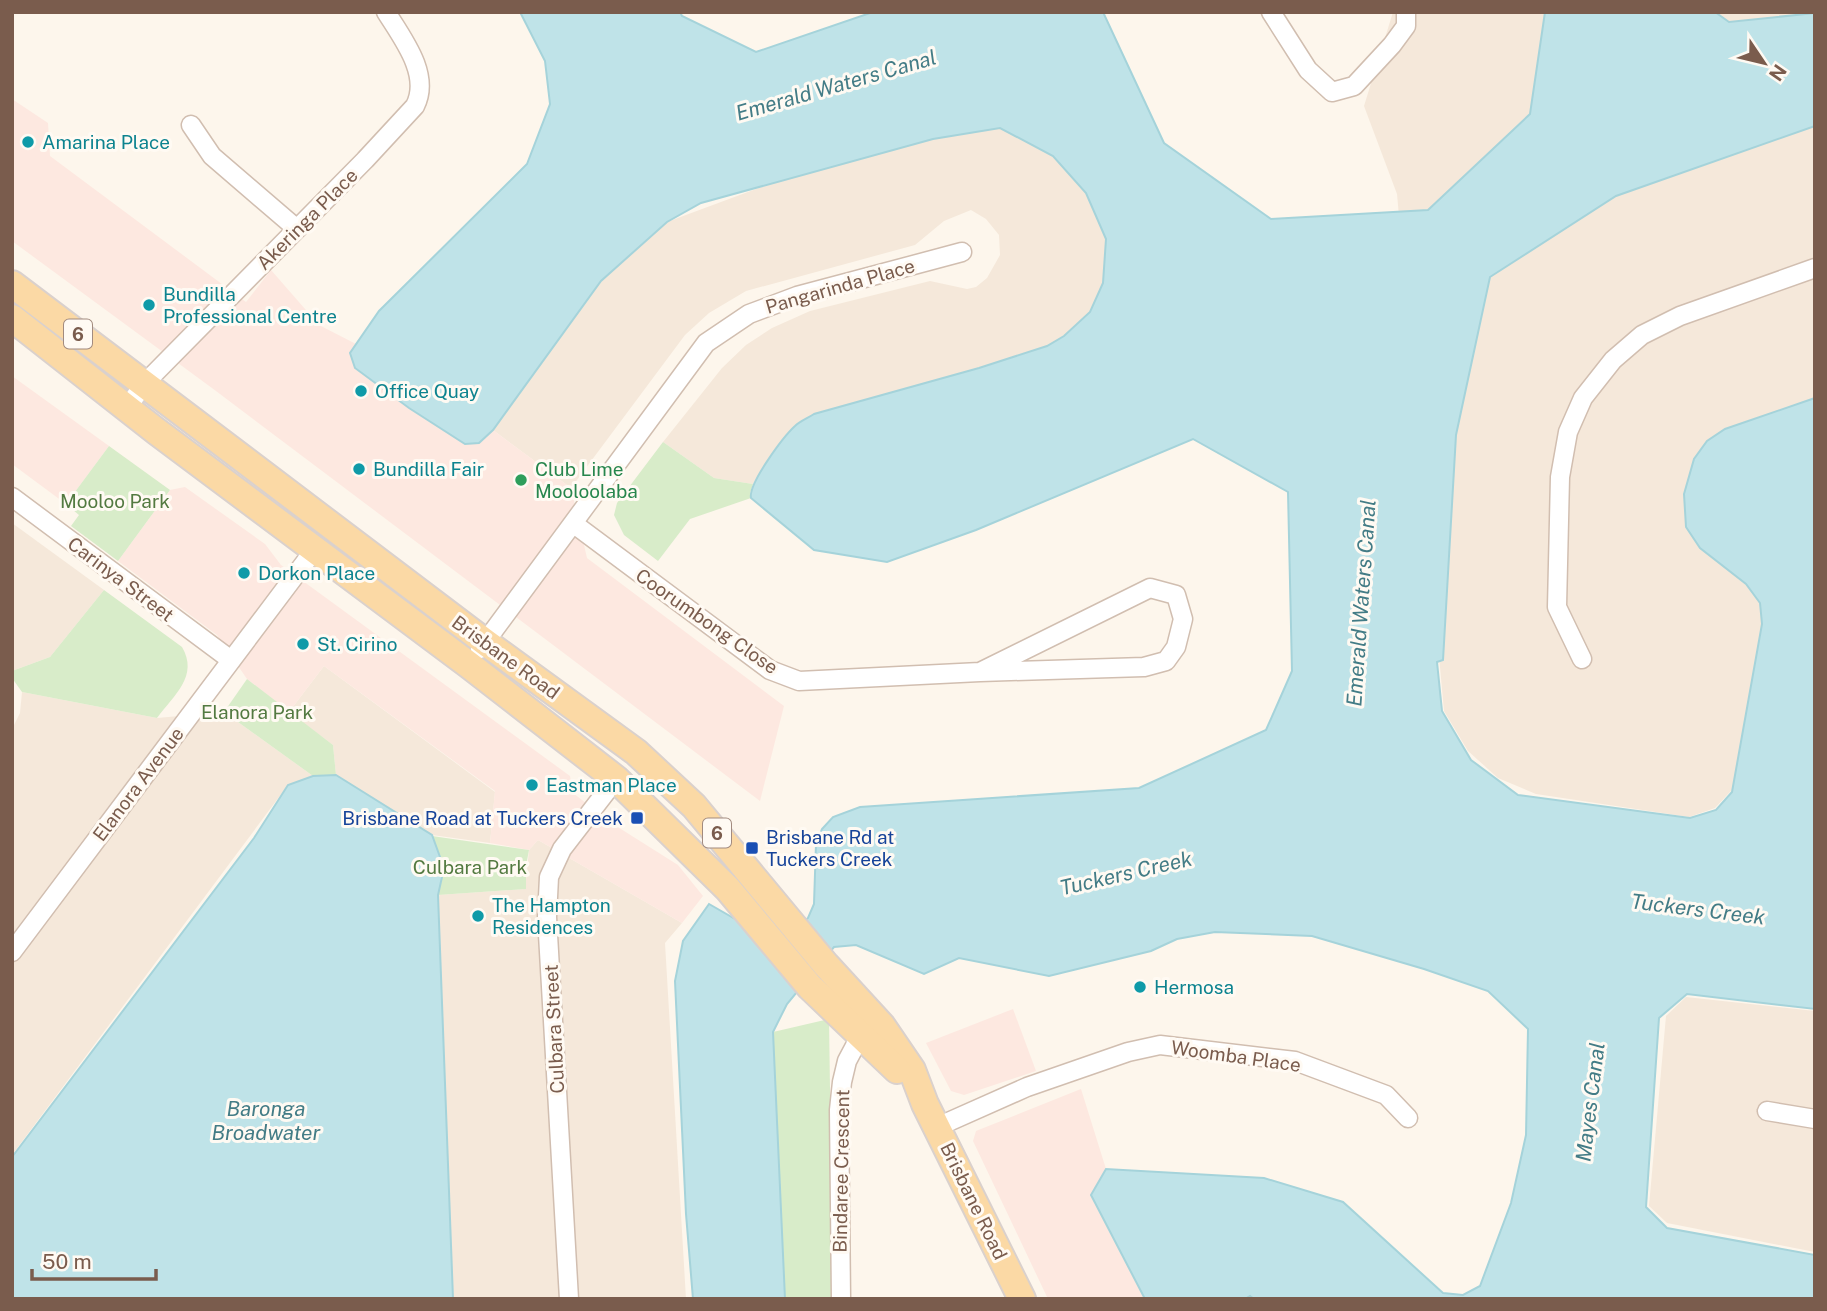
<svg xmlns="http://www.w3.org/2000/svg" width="1827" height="1311" font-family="'Public Sans',sans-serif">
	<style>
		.residential { fill: #f5e8da }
		.commercial { fill: #fde8e0 }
		.green { fill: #d8ecc9 }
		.water { fill: #bfe3e8; stroke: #a5d3da; stroke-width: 2 }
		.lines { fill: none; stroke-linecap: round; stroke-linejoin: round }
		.street-casing { stroke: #d1beb0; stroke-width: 21 }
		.primary-casing { stroke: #dad1cd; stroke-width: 30 }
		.street { stroke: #fff; stroke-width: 18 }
		.primary { stroke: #fbd9a5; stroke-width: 26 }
		.culture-dot { fill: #0f9aa8; stroke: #fffaf3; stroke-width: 2.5 }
		.leisure-dot { fill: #2e9e5b; stroke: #fffaf3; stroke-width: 2.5 }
		.transit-dot { fill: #1a4fb4; stroke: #fffaf3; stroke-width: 2.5 }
		.labels { text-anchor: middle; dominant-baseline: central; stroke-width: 6; stroke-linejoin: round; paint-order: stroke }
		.shield { fill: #fffaf3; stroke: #a28b7f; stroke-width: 2 }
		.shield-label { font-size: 18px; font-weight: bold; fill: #7a5c4d }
		.culture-label { font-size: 19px; fill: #0d838f; stroke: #fffaf3; text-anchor: start }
		.street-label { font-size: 19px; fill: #7a5c4d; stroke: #fffaf3 }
		.leisure-label { font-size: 19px; fill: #27864d; stroke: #fffaf3; text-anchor: start }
		.park-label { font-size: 19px; fill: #537a41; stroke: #fffaf3 }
		.transit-label { font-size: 19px; fill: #164399; stroke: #fffaf3; text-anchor: end }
		.water-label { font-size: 21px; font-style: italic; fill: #437c86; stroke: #fffaf3 }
	</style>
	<rect width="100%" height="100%" fill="#fdf6ec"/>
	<!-- residential -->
	<g class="residential">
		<path d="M1393,12H1815V701L1715,808L1689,817L1536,794L1498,778L1468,751L1444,711L1397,194L1364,106Z"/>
		<path d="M1000,128L1053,156L1086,193L1106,239L1103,283L1090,312L1064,336L1047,346L979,368L814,414L756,478L753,484L714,478L663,442L722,368L746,345L772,328L810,311L930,281L967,289L976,287L987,278L1000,255L999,235L986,219L971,210L944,221L915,245L746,291L709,313L685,335L571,488L493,430L601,281L667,222L756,189L804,173L933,139Z"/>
		<path d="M12,523L104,590L50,657L12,671Z"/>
		<path d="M324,666L495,792L490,843L432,835L336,775L333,745L289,712Z"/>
		<path d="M22,692L157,718L224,712L313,776L288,785L12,1155V729L20,713Z"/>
		<path d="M538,840L682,923L665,943L686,1299H453L438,895L525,889L529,850Z"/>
		<path d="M1686,997L1815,1011V1252L1667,1223L1649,1206L1666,1016Z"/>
	</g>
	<!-- commercial -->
	<g class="commercial">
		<path d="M12,99L48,123L50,156L246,302L271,270L319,325L356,344L350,353L479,443L493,430L571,488L587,558L784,706L760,801L216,391L12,241Z"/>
		<path d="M12,376L109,446L66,504L12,464Z"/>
		<path d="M185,487L265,544L281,565L570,776L573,793L613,824L678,865L703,896L682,923L538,840L529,850L490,843L495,791L324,666L289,712L247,679L217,635L118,561L170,490Z"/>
		<path d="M1013,1009L1036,1071L964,1095L951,1091L926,1043Z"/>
		<path d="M1081,1089L1106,1169L1091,1196L1145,1299H1048L973,1141L976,1131Z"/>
	</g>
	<!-- green -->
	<g class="green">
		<path d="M663,442L714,478L753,484L750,493L751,498L690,519L658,561L624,535L614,515L617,503Z"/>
		<path d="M109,446L170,490L118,561L71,526L79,515L66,504Z"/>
		<path d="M104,590L182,647C199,676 174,695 157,718L22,692L12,678V671L50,657Z"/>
		<path d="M247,679L333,745L336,775L313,776L224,712Z"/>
		<path d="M432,836L529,850L526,866V889L438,895L444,868Z"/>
		<path d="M829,1019L833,1299H785L773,1032Z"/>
	</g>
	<!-- water -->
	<g class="water">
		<path d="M520,12H680L682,16L756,52L873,12H1103L1164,143L1271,219L1428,210L1530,114L1545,12H1715L1729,22L1815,13V126L1616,196L1490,277L1456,435L1443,660L1437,662L1442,711L1471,760L1518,795L1690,818L1716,810L1732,792L1762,624L1760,603L1746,584L1700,548L1686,527L1684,494L1694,459L1707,441L1725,429L1815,398V1009L1687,994L1659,1018L1646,1207L1667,1228L1815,1255V1299H1254L1250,1296L1245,1299H1145L1091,1195L1106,1169L1264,1178L1343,1202L1443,1293L1463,1295L1480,1286L1511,1203L1526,1135L1528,1029L1488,991L1424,969L1312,936L1215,932L1177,939L1151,951L1049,976L959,958L924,974L856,945L834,947L787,1004L773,1032L785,1299H693L686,1214L675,981L683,941L709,904L777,943L808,918L814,904L816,844L822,829L833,817L860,807L1139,788L1266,730L1292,671L1288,492L1193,439L976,530L887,562L814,550L751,498C748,484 783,437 795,426C800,421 808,418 814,414L979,368L1047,346L1064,336L1090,312L1103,283L1106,239L1086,193L1053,156L1000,128L933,139L701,203L667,222L601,281L493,430L479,443L465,444L409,408L355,368L350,353L379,311L527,164L550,104L545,61Z"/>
		<path d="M336,775L432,835L444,868L438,895L453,1299H12V1157L254,838L288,785L313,776Z"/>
	</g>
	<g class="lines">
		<defs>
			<g id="street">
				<path d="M1271,12L1308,70L1332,92L1354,86L1392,45L1406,26V12"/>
				<path d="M191,125L212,156L297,229"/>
				<path d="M127,408L144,384L365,160L415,106C431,75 403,39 386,12"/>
				<path d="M12,497L231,660"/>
				<path d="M574,524L770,670L799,681L980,672L1144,667L1166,661L1176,647L1183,619L1176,595L1150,588L980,672"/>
				<path d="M480,649L706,343L749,314L797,296L962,252"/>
				<path d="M1582,659L1557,607L1560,477L1568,432L1583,398L1613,360L1642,335L1680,316L1815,268"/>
				<path d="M12,952L315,549"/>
				<path d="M1767,1111L1815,1119"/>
				<path d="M937,1127L1027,1087L1128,1052L1160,1045L1295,1061L1386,1095L1408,1118"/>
				<path d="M569,1299L547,917L549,877L562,849L616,779"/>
				<path d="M841,1299L839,1110L842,1082L847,1061L865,1027"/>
			</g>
			<g id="primary">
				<path d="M12,284L485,642L636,752L694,806L826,965L882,1026L912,1070L925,1104L1022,1299"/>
				<path d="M12,318L156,431L469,665L616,779L728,889L810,987L897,1070"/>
			</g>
		</defs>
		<!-- street casing -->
		<use href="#street" class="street-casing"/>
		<!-- primary casing -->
		<use href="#primary" class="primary-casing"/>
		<!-- street -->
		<use href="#street" class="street"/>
		<!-- primary -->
		<use href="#primary" class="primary"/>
	</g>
	<!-- markers -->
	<g class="culture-dot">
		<circle cx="28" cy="142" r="7"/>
		<circle cx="149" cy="305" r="7"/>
		<circle cx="361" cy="391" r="7"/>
		<circle cx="359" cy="469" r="7"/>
		<circle cx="244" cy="573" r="7"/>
		<circle cx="303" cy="644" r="7"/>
		<circle cx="532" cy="785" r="7"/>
		<circle cx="478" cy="916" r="7"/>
		<circle cx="1140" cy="987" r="7"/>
	</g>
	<circle class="leisure-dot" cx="521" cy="480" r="7"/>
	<g class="transit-dot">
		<rect x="630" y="811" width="14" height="14" rx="3.5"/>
		<rect x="745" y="841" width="14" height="14" rx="3.5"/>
	</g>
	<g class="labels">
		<!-- shield labels -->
		<g class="shield">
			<rect x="64" y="319.5" width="28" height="29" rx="5"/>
			<rect x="703" y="818.5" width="28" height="29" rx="5"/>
		</g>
		<g class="shield-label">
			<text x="78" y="334">6</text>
			<text x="717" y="833">6</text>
		</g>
		<!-- culture labels -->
		<g class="culture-label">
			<text x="42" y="142">Amarina Place</text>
			<text x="163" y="294">Bundilla<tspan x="163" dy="22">Professional Centre</tspan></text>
			<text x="375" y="391">Office Quay</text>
			<text x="373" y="469">Bundilla Fair</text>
			<text x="258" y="573">Dorkon Place</text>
			<text x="317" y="644">St. Cirino</text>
			<text x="546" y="785">Eastman Place</text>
			<text x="492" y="905">The Hampton<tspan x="492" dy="22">Residences</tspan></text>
			<text x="1154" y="987">Hermosa</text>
		</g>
		<!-- street labels -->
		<g class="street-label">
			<text transform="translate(307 219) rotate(-45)">Akeringa Place</text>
			<text transform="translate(840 286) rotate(-16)">Pangarinda Place</text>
			<text transform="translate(121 579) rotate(37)">Carinya Street</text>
			<text transform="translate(707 621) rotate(35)">Coorumbong Close</text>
			<text transform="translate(506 657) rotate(36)">Brisbane Road</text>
			<text transform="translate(138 784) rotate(-53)">Elanora Avenue</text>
			<text transform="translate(554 1029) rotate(-93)">Culbara Street</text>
			<text transform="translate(1236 1056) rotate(8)">Woomba Place</text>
			<text transform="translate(841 1171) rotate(-89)">Bindaree Crescent</text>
			<text transform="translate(974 1201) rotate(64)">Brisbane Road</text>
		</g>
		<!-- leisure labels -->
		<g class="leisure-label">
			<text x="535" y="469">Club Lime<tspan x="535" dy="22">Mooloolaba</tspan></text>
		</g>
		<!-- park labels -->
		<g class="park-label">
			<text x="115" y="501">Mooloo Park</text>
			<text x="257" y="712">Elanora Park</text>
			<text x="470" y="867">Culbara Park</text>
		</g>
		<!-- transit labels -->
		<g class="transit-label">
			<text x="623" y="818">Brisbane Road at Tuckers Creek</text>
			<text x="766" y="837" text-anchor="start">Brisbane Rd at<tspan x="766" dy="22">Tuckers Creek</tspan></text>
		</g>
		<!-- water labels -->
		<g class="water-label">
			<text transform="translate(836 85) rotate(-16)">Emerald Waters Canal</text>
			<text transform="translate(1361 603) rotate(-86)">Emerald Waters Canal</text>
			<text transform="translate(1126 873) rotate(-13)">Tuckers Creek</text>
			<text transform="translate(1698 909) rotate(7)">Tuckers Creek</text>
			<text transform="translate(1590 1102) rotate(-83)">Mayes Canal</text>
			<text x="266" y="1108">Baronga<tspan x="266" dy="24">Broadwater</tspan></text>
		</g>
	</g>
	<!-- border -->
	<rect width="1827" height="1311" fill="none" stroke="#7a5c4d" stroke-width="28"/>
	<!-- north arrow -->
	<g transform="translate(1764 63) rotate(125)" stroke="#fffaf3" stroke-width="5" paint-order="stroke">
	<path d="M0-5L12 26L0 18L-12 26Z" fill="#7a5c4d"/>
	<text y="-10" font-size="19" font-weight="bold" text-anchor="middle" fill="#7a5c4d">N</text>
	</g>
	<!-- scale -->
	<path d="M32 1269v10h124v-10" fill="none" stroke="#7a5c4d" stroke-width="3.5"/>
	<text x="42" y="1269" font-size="21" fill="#7a5c4d" stroke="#fffaf3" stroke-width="5" paint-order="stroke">50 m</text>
</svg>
